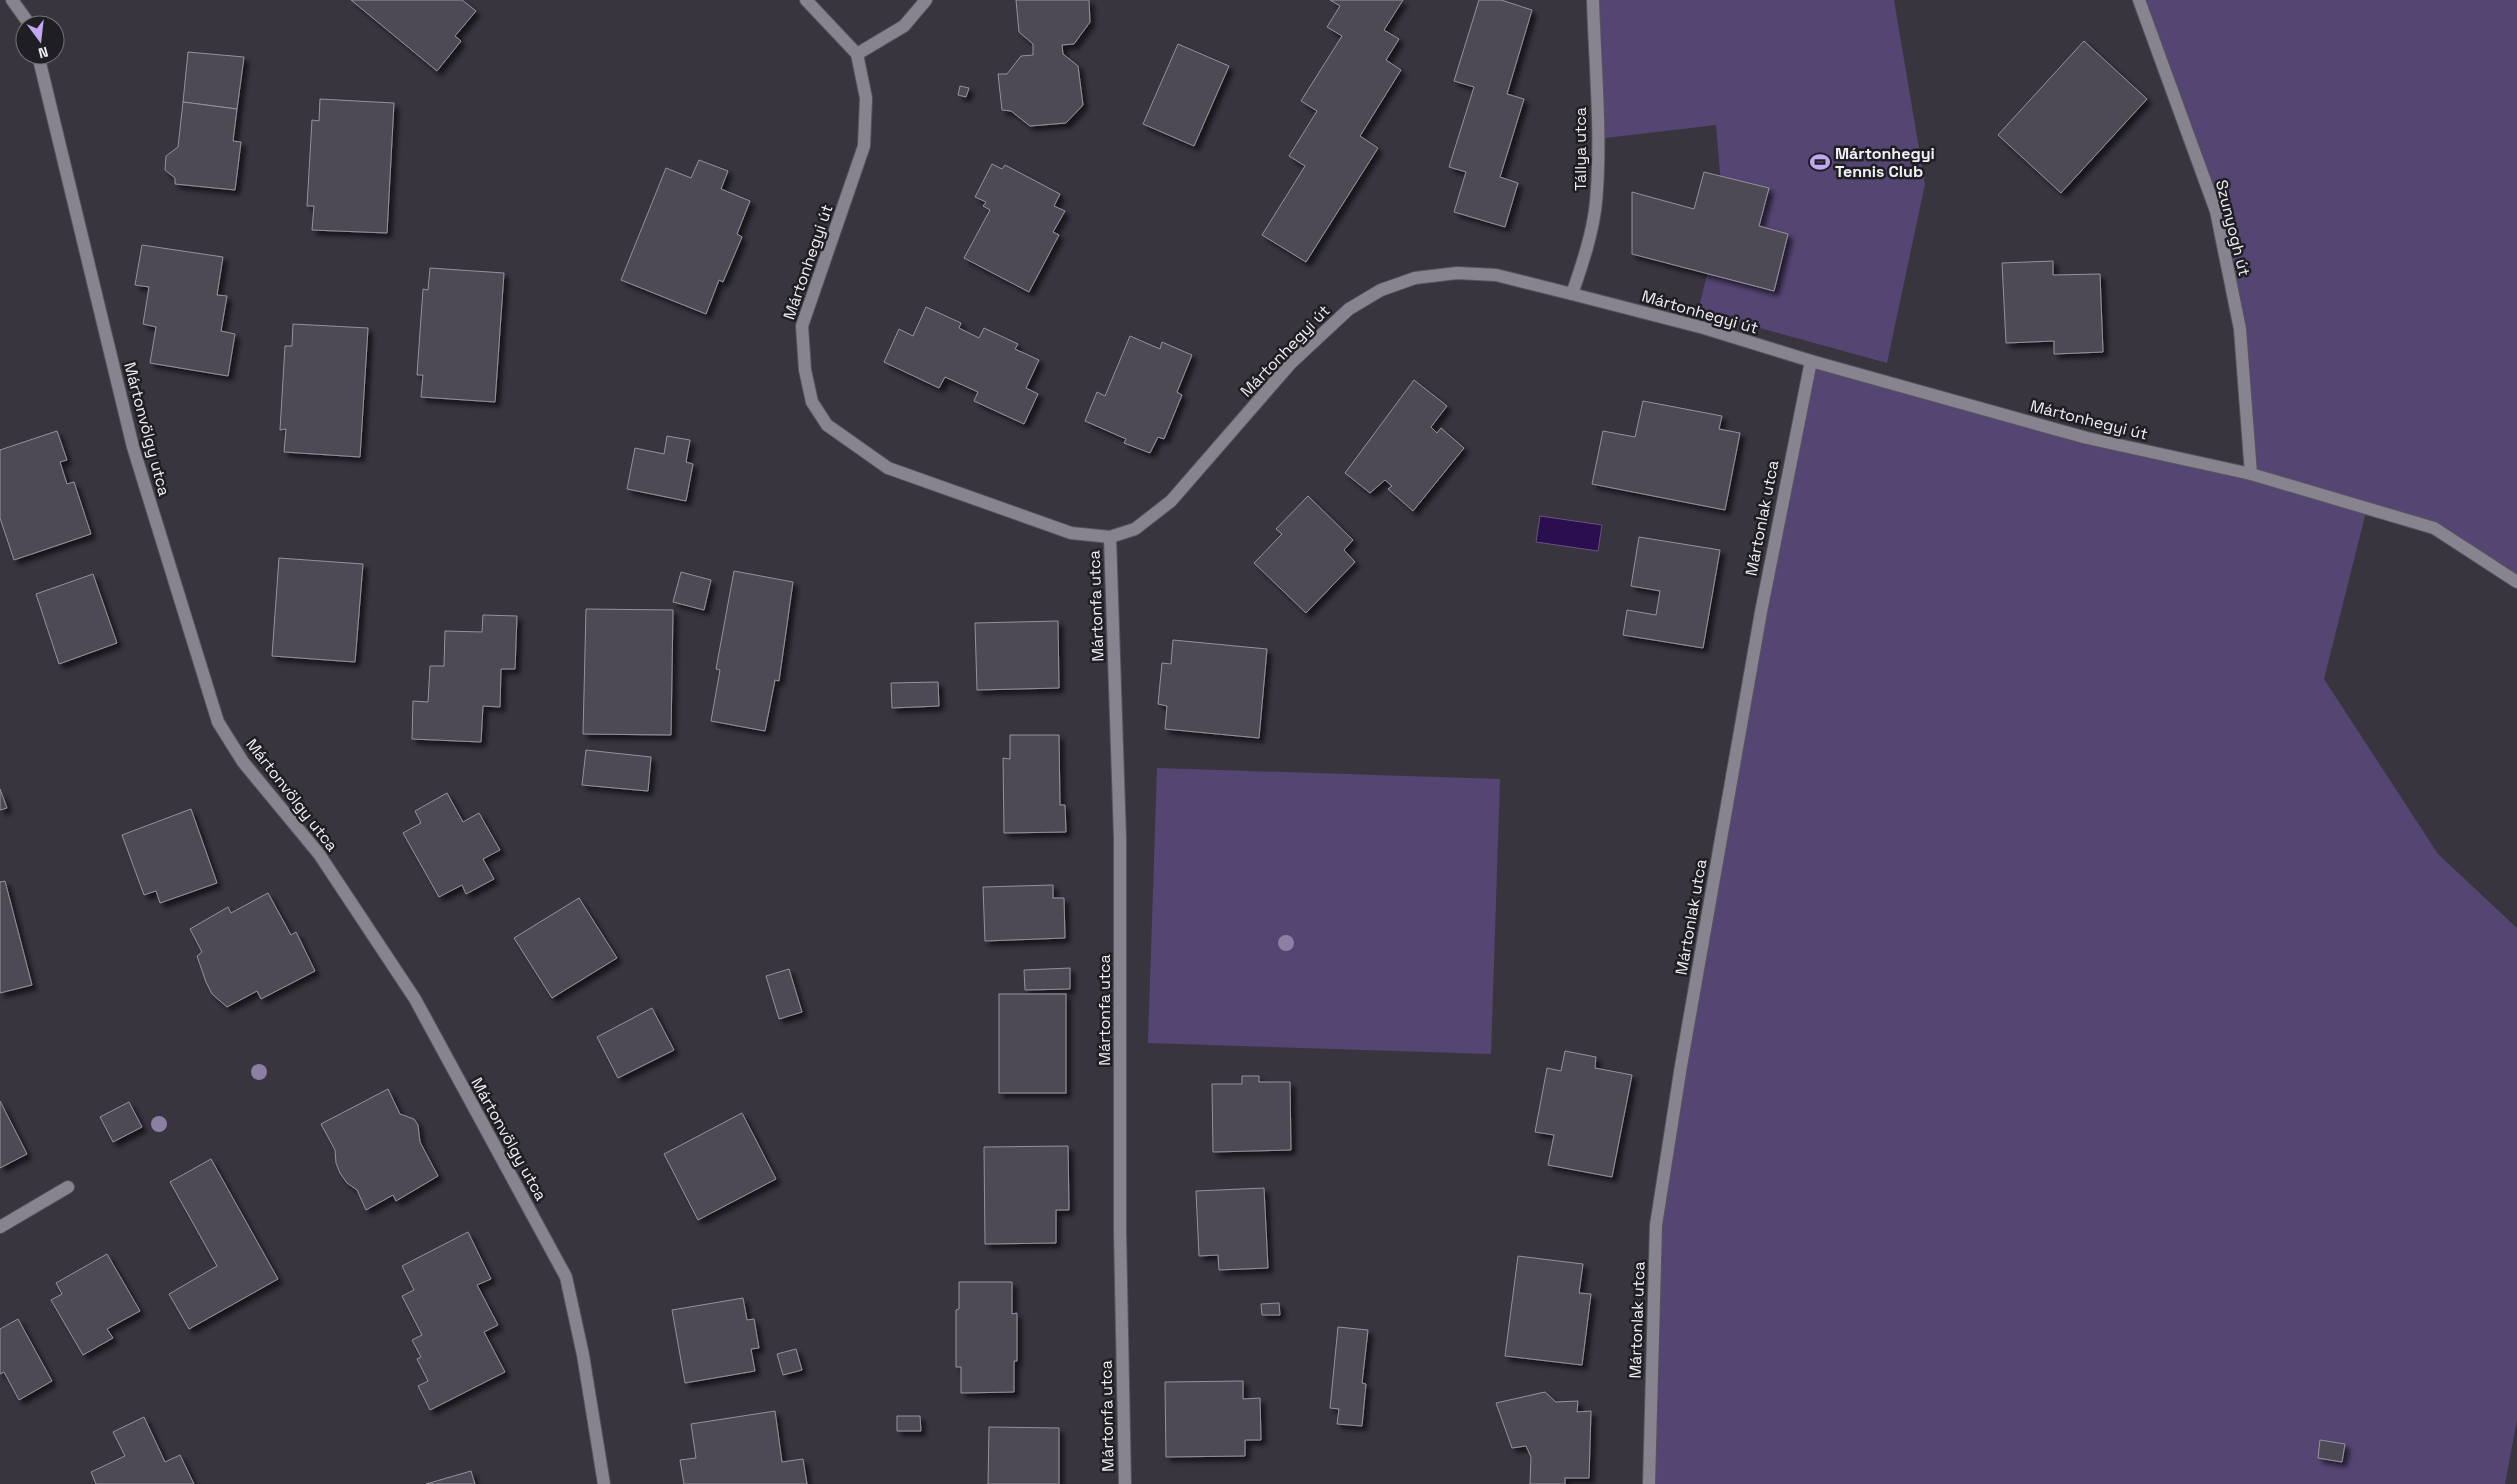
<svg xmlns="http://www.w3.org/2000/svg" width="2517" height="1484" font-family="'Space Grotesk',sans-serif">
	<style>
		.green { fill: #554573 }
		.water { fill: #2b0e4e; stroke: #665280 }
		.building { fill: #4d4a54; stroke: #94919d; filter: url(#shadow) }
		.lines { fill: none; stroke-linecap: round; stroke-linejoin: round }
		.street-casing { stroke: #56545c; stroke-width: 14 }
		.street { stroke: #878490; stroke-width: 12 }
		.tree { fill: #8b7fa4 }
		.labels { text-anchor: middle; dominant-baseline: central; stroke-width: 5; stroke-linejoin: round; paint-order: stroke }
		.street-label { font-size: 16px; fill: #f1f0f6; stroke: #1f1e22 }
		.poi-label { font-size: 16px; font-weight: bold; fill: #f1f0f6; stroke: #1f1e22; text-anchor: start }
	</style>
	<defs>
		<filter id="shadow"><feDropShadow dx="4.5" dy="4.5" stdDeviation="2.5" flood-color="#0009"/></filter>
	</defs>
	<rect width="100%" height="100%" fill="#38353f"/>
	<!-- green -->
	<g class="green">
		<path d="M1593,0H1894L1925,184L1887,363L1698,311L1723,209L1716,125L1597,139Z"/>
		<path d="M2139,0H2517V582L2434,528L2367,508L2324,679L2438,854L2517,928V1420L2505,1484H1649L1656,1225L1811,361L2251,474L2240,329L2216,211Z"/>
		<path d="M1157,768L1500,779L1491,1054L1148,1043Z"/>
	</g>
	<!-- water -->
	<path class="water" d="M1540,516L1602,525L1598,551L1536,542Z"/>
	<!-- building -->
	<g class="building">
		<path d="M351,0H462L476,11L455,36L461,41L437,71Z"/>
		<path d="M1016,0H1089L1090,22L1074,44L1062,45L1063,54L1078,66L1083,105L1066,123L1030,126L1011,111L1002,110L998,74H1007L1021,56L1033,55V44L1019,32Z"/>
		<path d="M1330,0H1403L1384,30L1399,39L1386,60L1401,70L1360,136L1378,148L1306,262L1262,235L1305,166L1289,156L1317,111L1301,101L1342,36L1327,27L1340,6Z"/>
		<path d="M1479,0H1501L1532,10L1507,94L1524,99L1500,177L1518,183L1505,227L1454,212L1466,172L1449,167L1474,87L1454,81Z"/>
		<path d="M2084,41L2147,99L2061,193L1998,135Z"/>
		<path d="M1178,44L1229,66L1194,146L1143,124Z"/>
		<path d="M188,52L244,57L237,109L183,102Z"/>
		<path d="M960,86L969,88L966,97L958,95Z"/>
		<path d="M320,99L394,103L387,233L312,230L314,206H307L312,120L319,121Z"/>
		<path d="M183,102L237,109L233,141L241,142L235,190L175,184V178L165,170L166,156L178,147Z"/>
		<path d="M699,160L728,171L721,189L750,201L737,234L742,237L723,282L719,280L706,314L621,280L666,168L691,178Z"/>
		<path d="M992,164L1002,169L1005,165L1060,194L1054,206L1065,211L1053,232L1059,235L1029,292L964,258L990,210L983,206L986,202L975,197Z"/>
		<path d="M1704,172L1769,188L1759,226L1788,234L1774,291L1632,254V192L1694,209Z"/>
		<path d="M142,245L223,257L217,295L227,296L221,331L235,334L228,376L150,363L156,327L143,324L149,287L135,285Z"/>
		<path d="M2053,261V275L2100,274L2103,352L2054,354V341L2006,343L2002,263Z"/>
		<path d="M430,268L504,273L495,402L421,397L423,375H417L423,289L428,290Z"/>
		<path d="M926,307L961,323L959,328L979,338L984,328L1018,344L1015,349L1039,360L1026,388L1038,394L1024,424L974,401L978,392L945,377L939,388L884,362L899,329L913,336Z"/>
		<path d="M293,324L368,328L360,457L284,452L286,429L280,430L285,346H292Z"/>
		<path d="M1130,336L1160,349L1162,342L1192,355L1177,392L1182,395L1164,439L1158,437L1150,453L1124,443L1126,439L1085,421L1097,392L1105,396Z"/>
		<path d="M1414,380L1447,406L1431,427L1437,433L1441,428L1464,448L1413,511L1388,489L1392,486L1385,480L1370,493L1345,473Z"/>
		<path d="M1643,401L1722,416L1719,429L1740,433L1725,510L1592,484L1603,431L1635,437Z"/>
		<path d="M57,431L67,460L60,462L67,484L74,482L91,534L14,560L0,518V450Z"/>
		<path d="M667,436L690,440L686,462L693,464L686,501L627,489L635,448L664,454Z"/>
		<path d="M1308,496L1353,540L1344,550L1355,562L1306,613L1254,563L1282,534L1276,529Z"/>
		<path d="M1639,537L1720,550L1703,648L1623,635L1627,610L1656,615L1660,591L1631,586Z"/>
		<path d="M279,558L363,564L355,662L272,656Z"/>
		<path d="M734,571L793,582L779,681L775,680L765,731L711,721L720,670L716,669Z"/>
		<path d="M681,572L711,580L704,610L673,602Z"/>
		<path d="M93,574L117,643L59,664L36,594Z"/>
		<path d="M586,609L673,610L671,735L583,734Z"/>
		<path d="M483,615L517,616L515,669H501L500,707L483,706L481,742L412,739L413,701L428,702L430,666H444L445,631L482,632Z"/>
		<path d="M1058,621L1059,688L977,690L975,623Z"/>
		<path d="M1173,640L1267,649L1259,738L1165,729L1167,706L1158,704L1162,663L1171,664Z"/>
		<path d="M938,682L939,706L892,708L891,683Z"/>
		<path d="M1010,735H1059L1060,805H1065L1066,832L1004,833L1003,758L1010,759Z"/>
		<path d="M586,750L651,757L648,791L582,785Z"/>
		<path d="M0,789L7,808L0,810Z"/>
		<path d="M447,793L463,822L479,813L500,850L483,859L494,879L466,894L462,885L439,897L403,833L421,823L415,811Z"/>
		<path d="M191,809L217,883L160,903L156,891L144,895L122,835Z"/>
		<path d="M5,881L32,985L0,993V882Z"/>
		<path d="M1053,885V898H1064L1065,938L985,941L983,887Z"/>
		<path d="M268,893L291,935L296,932L315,971L261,999L257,991L227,1007L212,994L206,982L197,956L202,952L190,929L228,907L231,913Z"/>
		<path d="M579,898L617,958L552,998L514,938Z"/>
		<path d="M1070,968V989L1025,990L1024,970Z"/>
		<path d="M789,969L802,1012L779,1019L766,976Z"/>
		<rect x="999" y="994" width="67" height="99"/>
		<path d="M652,1008L674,1050L618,1078L597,1037Z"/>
		<path d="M1565,1051L1596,1057L1595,1068L1632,1075L1612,1177L1548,1165L1554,1135L1535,1132L1547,1068L1561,1071Z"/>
		<path d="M1242,1076H1259V1082H1290L1291,1150L1213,1152L1212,1084H1242Z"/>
		<path d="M388,1089L400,1114L414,1119L418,1125L420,1142L438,1176L396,1201L393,1195L366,1210L357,1190L347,1183L340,1173L336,1163L335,1150L321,1124Z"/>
		<path d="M0,1101L27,1154L0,1168Z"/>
		<path d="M129,1102L142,1127L113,1142L100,1117Z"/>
		<path d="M742,1113L776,1179L698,1220L664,1154Z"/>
		<path d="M1068,1146L1069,1210H1056V1243L985,1244L984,1147Z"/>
		<path d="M211,1159L278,1279L189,1329L169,1294L217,1266L170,1182Z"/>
		<path d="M1264,1188L1268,1268L1219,1270L1218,1255L1199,1256L1196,1191Z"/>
		<path d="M468,1232L491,1279L477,1285L498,1325L484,1332L505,1372L430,1410L418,1386L428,1381L417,1359L421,1357L412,1340L422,1335L402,1296L414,1290L402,1266Z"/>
		<path d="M107,1254L140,1311L107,1329L113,1338L83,1355L51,1300L62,1294L56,1283Z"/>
		<path d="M1518,1256L1583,1264L1579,1293L1591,1294L1582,1365L1505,1356Z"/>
		<path d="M959,1282H1012V1314L1017,1313V1361H1014V1392L961,1393V1367H956V1310L959,1309Z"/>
		<path d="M743,1298L747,1320L754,1319L759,1348L751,1349L755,1371L685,1383L672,1310Z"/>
		<path d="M1279,1303L1280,1315H1262L1261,1304Z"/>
		<path d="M18,1319L52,1381L19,1400L4,1372L0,1374V1329Z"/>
		<path d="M1338,1327L1368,1330L1362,1383L1366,1384L1362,1426L1337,1424L1339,1409L1330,1408Z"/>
		<path d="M796,1349L802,1370L783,1375L777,1354Z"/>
		<path d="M1243,1381V1399L1260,1398L1261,1440H1245V1456L1166,1457L1165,1382Z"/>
		<path d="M1545,1392L1556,1402L1578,1401L1577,1412L1591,1411L1589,1478H1565V1484H1530L1531,1457L1526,1446L1512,1448L1496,1403Z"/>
		<path d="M775,1411L782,1462L803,1459L807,1484H684L680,1460L696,1458L691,1424Z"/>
		<path d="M897,1416H920L921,1431H897Z"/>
		<path d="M144,1417L165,1462L180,1455L194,1484H96L91,1472L125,1456L113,1432Z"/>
		<path d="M989,1427L1059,1428V1484H988Z"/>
		<path d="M2320,1440L2345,1444L2342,1462L2318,1458Z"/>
		<path d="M471,1471L475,1484H426Z"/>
	</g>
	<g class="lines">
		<defs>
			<g id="street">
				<path d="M12,0L30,25"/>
				<path d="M806,0L857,54L866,98L864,146L802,326L805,370L812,402L827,425L888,468L1071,533L1110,537L1135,529L1171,501L1291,363L1349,309L1381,290L1415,278L1457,273L1496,275L1572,294L1704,328L1811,361L2087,438L2251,474L2434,528L2517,582"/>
				<path d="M2139,0L2216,211L2240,329L2251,474"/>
				<path d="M857,54L904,26L926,0"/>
				<path d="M38,55L133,447L218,722L243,762L319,854L415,999L566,1277L583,1355L604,1484"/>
				<path d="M1572,294C1582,265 1593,233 1596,202C1602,137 1595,66 1593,0"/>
				<path d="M1110,537L1120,838V1231L1125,1484"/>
				<path d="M0,1227L68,1187"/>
				<path d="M1649,1484L1656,1225L1681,1066L1761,612L1811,361"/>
			</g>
		</defs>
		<!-- street casing -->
		<use href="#street" class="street-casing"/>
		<!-- street -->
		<use href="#street" class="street"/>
	</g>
	<!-- trees -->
	<g class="tree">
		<circle cx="1286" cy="943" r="8"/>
		<circle cx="259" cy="1072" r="8"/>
		<circle cx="159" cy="1124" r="8"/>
	</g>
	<!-- icons -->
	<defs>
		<symbol id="stadium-bare" viewBox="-9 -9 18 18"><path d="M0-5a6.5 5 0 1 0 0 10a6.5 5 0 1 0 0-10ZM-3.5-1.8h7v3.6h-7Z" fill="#c0a8f3" stroke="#1f1e22" stroke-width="2.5" paint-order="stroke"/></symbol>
	</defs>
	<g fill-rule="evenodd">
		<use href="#stadium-bare" x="1806" y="148" width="28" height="28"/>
	</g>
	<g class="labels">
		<!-- street labels -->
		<g class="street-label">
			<text transform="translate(1580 149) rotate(-90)">Tállya utca</text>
			<text transform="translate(2233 228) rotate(76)">Szunyogh út</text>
			<text transform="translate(808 262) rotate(-71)">Mártonhegyi út</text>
			<text transform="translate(1700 312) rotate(16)">Mártonhegyi út</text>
			<text transform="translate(1285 351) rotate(-46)">Mártonhegyi út</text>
			<text transform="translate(2089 420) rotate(14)">Mártonhegyi út</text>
			<text transform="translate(147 429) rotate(75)">Mártonvölgy utca</text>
			<text transform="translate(1762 518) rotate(-79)">Mártonlak utca</text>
			<text transform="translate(1096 606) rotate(-92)">Mártonfa utca</text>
			<text transform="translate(292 795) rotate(52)">Mártonvölgy utca</text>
			<text transform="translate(1691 917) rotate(-80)">Mártonlak utca</text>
			<text transform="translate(1104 1010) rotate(-90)">Mártonfa utca</text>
			<text transform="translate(509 1139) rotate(61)">Mártonvölgy utca</text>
			<text transform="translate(1637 1320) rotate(-88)">Mártonlak utca</text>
			<text transform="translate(1107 1416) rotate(-91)">Mártonfa utca</text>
		</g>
		<!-- poi labels -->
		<g class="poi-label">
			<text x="1835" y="153">Mártonhegyi<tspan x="1835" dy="18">Tennis Club</tspan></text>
		</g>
	</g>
	<!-- north arrow -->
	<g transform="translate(40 40) rotate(165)"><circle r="24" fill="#1f1e22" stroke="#737277"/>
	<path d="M0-4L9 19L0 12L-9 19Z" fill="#c0a8f3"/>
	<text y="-8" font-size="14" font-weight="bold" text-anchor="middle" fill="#f1f0f6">N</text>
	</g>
</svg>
